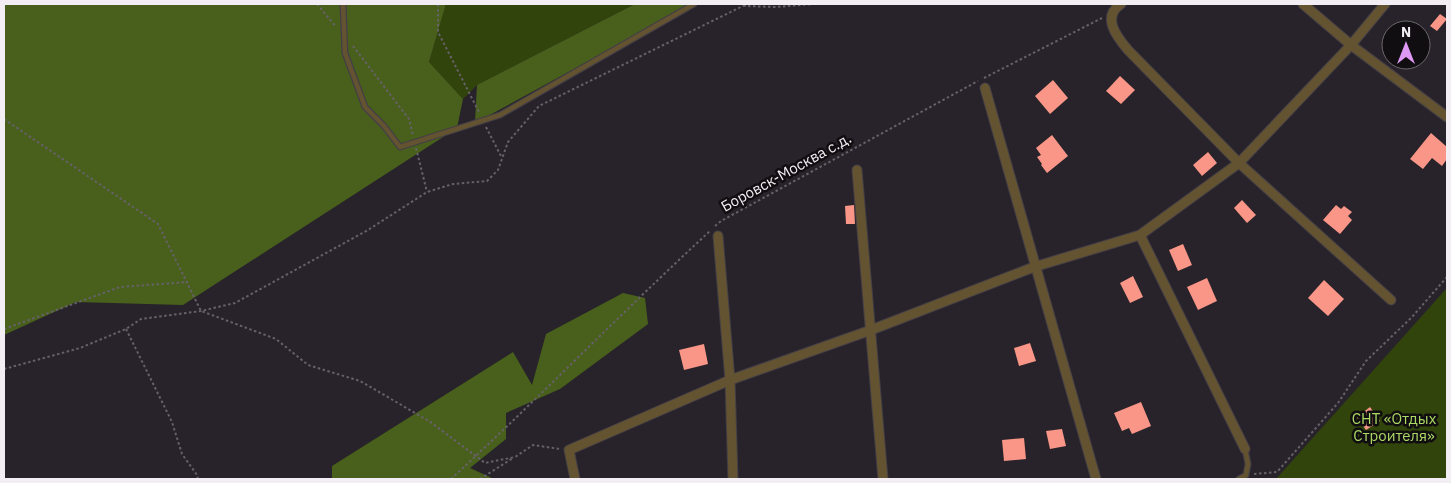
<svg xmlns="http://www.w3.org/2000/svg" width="1451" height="483" font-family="'IBM Plex Sans',sans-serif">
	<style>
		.green { fill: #31440b }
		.forest { fill: #48601c }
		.building { fill: #f99687 }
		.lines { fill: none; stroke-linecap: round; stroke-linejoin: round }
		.lane-casing { stroke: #443f46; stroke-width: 7 }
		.street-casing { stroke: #443f46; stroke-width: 11 }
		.path { stroke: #666168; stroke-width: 2; stroke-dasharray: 2.5 2.5; stroke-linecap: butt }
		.lane { stroke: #645331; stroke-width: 4.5 }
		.street { stroke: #645331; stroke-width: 9 }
		.labels { text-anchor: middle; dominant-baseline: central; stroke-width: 5; stroke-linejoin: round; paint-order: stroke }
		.street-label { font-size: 15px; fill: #f2eef3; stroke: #100e10 }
		.park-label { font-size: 15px; fill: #acd864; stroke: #100e10 }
	</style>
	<rect width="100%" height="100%" fill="#28232a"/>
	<!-- green -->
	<g class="green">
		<path d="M446,4H635L477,85L463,99L429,62Z"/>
		<path d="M1447,288V479H1276Z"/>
	</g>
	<!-- forest -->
	<g class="forest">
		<path d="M4,4H446L429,62L463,99L457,128L183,305L76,302L4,335Z"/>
		<path d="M635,4H693L475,123L477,85Z"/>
		<path d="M623,293L645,298L648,324L560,389L506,413V439L470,468L494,479H332V466L513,352L532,385L546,334Z"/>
	</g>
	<!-- building -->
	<g class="building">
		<path d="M1440,14L1447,19L1437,31L1430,26Z"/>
		<path d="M1120,76L1135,90L1121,104L1106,91Z"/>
		<path d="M1053,80L1068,98L1050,114L1035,96Z"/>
		<path d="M1431,133L1447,147V159L1442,166L1432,158L1423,169L1410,159Z"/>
		<path d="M1052,135L1068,156L1047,173L1041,165L1042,164L1037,157L1041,155L1036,148Z"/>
		<path d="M1208,152L1217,163L1202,176L1193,165Z"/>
		<path d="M1242,200L1256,215L1247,223L1234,208Z"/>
		<path d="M854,205L855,224H846L845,206Z"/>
		<path d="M1336,205L1341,209L1344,206L1352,212L1348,216L1352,220L1340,234L1323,220Z"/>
		<path d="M1183,244L1192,265L1178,271L1169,250Z"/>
		<path d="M1133,276L1143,297L1130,303L1120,283Z"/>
		<path d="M1207,278L1217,301L1198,310L1187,287Z"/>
		<path d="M1324,280L1344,299L1328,316L1308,298Z"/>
		<path d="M1030,343L1036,361L1019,366L1014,348Z"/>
		<path d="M704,344L708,364L684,370L679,350Z"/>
		<path d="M1141,402L1151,426L1132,434L1129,428L1122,431L1114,413Z"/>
		<path d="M1370,407L1380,421L1366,430L1357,417Z"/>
		<path d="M1062,429L1066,446L1050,449L1046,431Z"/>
		<path d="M1024,438L1026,459L1004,461L1002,440Z"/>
	</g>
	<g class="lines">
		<defs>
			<g id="lane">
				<path d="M343,4L345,53L365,107L384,126L400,147L500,115L694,4"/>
				<path d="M1239,479L1246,475L1248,464L1245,449"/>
			</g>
			<g id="street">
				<path d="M1121,4C1101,17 1117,37 1128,50L1239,163L1391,300"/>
				<path d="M1303,4L1351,45L1447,117"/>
				<path d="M985,88L1096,479"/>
				<path d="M857,170L883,479"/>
				<path d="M1140,235L1245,449"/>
				<path d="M718,236L730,380L733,479"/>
				<path d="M575,479L569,450L730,380L871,330L1034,267L1140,235L1239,163L1351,45L1385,4"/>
			</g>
		</defs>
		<!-- lane casing -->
		<use href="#lane" class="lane-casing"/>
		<!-- street casing -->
		<use href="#street" class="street-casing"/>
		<!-- path -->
		<g class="path">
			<path d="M317,4L336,27"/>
			<path d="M438,4V32L480,114"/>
			<path d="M745,4V6L775,7L814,4"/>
			<path d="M353,46L409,119L413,136"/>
			<path d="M984,78L1102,18"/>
			<path d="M4,119L158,224L201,311L276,339L308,365L360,381L429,421L485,463L515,457L533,445L560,449"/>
			<path d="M486,127L502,158"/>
			<path d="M416,148L427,192"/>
			<path d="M715,226L721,221L978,81"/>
			<path d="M4,329L120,287L188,282"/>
			<path d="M126,329L172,422L182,454L197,475L198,479"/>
			<path d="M4,369L80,348L126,329L141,319L201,311L235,303L368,230L427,192L453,184L487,181L498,170L508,142L539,106L747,4"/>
			<path d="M1254,474L1277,472L1338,403L1366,361L1412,317L1447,277"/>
			<path d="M451,479C539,398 622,312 710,231"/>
			<path d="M480,479L513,458"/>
		</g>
		<!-- lane -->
		<use href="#lane" class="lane"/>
		<!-- street -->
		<use href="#street" class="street"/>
	</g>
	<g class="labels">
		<!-- street labels -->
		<g class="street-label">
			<text transform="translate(786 172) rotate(-29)">Боровск-Москва с.д.</text>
		</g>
		<!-- park labels -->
		<g class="park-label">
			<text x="1394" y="418">СНТ «Отдых<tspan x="1394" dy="17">Строителя»</tspan></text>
		</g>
	</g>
	<!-- border -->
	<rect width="1451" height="483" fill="none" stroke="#f2eef3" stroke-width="10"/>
	<!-- north arrow -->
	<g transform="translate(1406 45)"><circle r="24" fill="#100e10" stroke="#6a686b"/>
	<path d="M0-4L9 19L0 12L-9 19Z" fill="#dd99f4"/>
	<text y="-8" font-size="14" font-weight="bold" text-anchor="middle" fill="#f2eef3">N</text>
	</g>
</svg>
